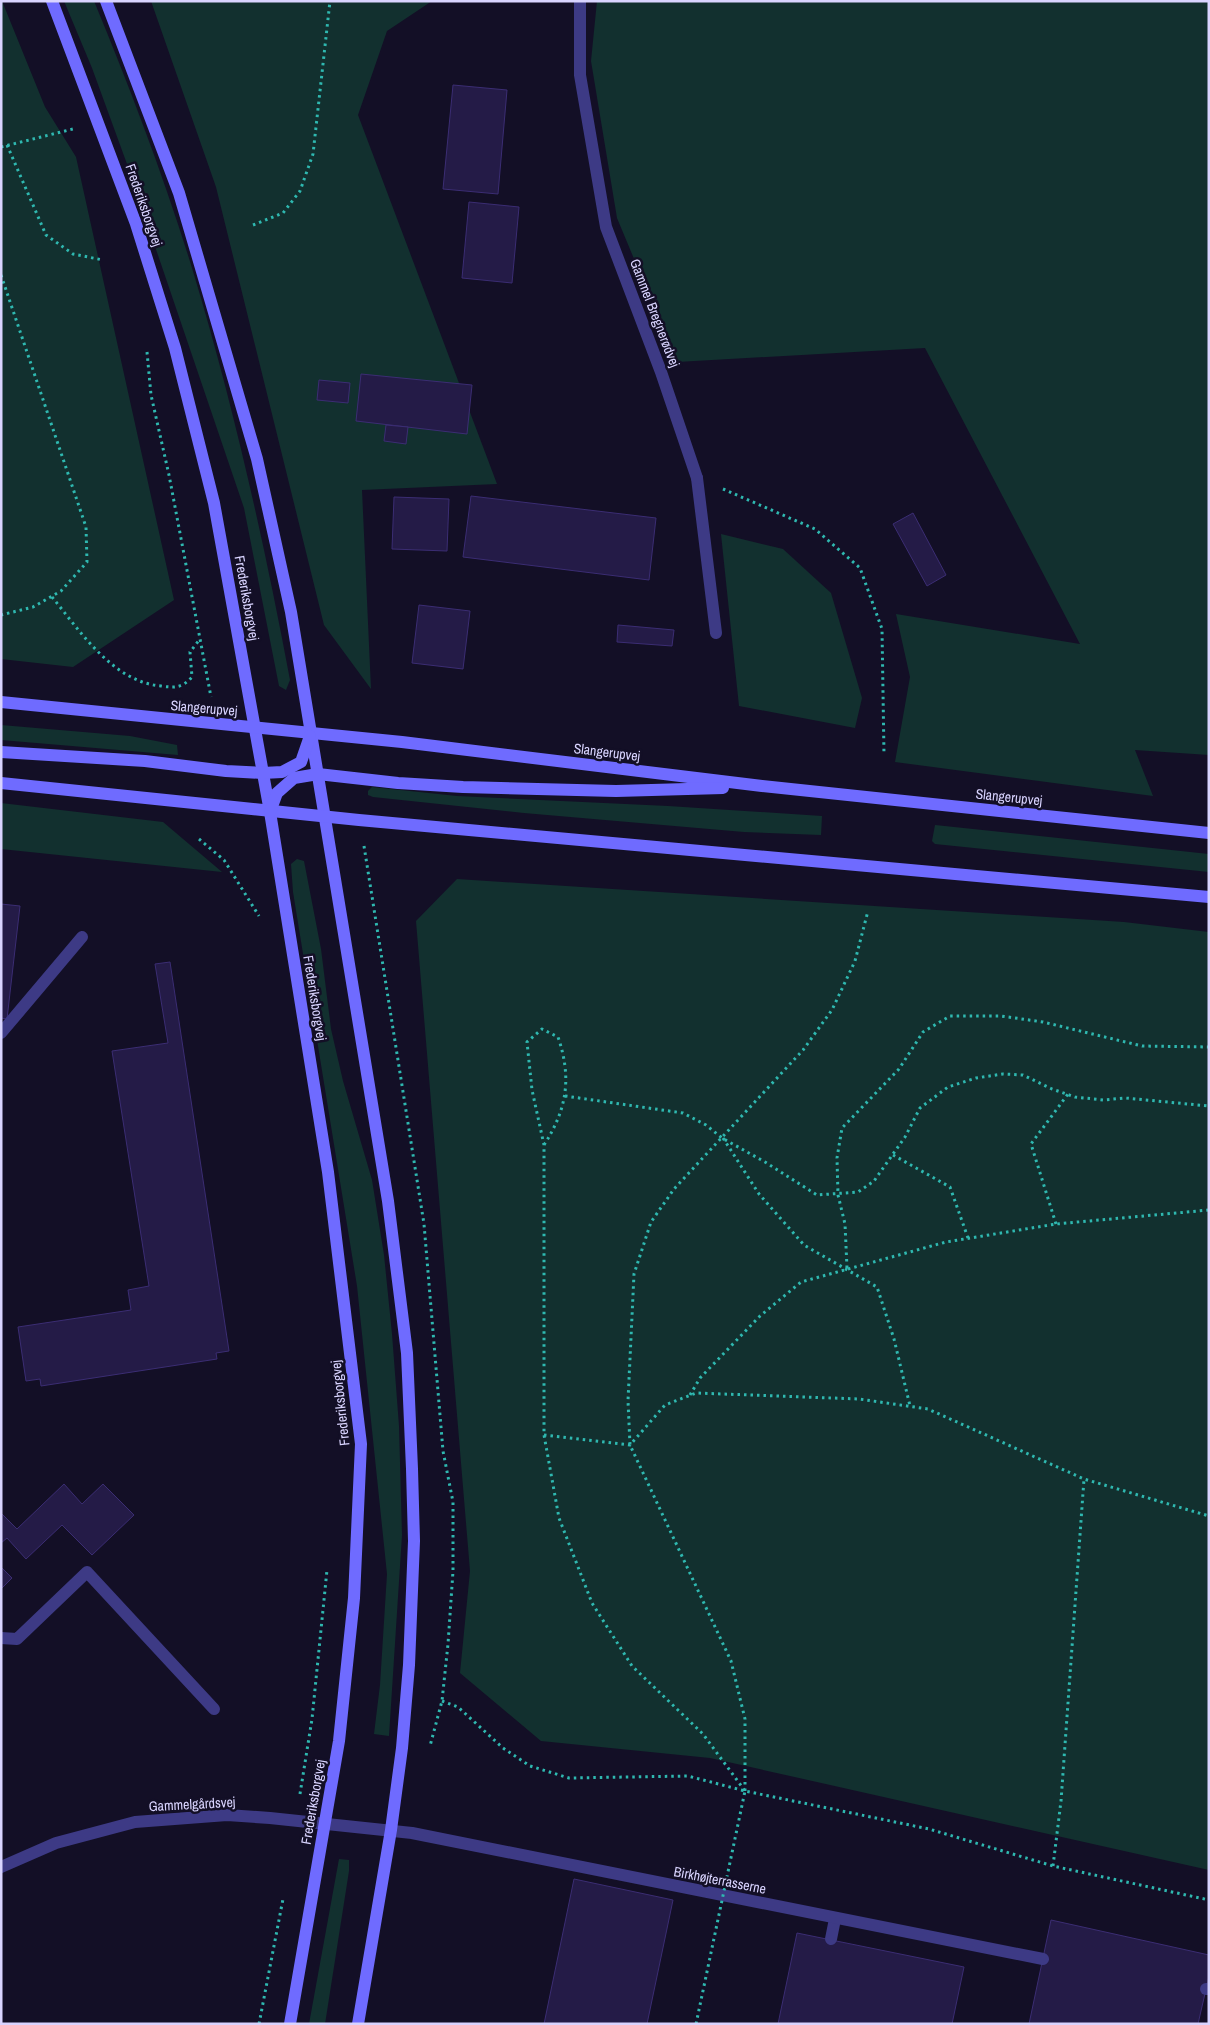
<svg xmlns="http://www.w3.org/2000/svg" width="1210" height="2025" font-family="'Archivo Narrow',sans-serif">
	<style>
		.green { fill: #12302f }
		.building { fill: #241b47; stroke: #3b2d73 }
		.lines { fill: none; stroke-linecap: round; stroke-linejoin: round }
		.path { stroke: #2fb8b0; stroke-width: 3; stroke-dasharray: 2.5 4; stroke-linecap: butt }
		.lane { stroke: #3d3a85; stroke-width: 12 }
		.street { stroke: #3d3a85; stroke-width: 12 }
		.secondary { stroke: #6f6bff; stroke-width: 12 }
		.path-bridge { stroke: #2fb8b0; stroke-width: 3; stroke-dasharray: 2.5 4; stroke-linecap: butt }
		.labels { text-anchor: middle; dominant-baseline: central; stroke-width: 5; stroke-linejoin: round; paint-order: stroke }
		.street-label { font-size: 14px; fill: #d9d4ff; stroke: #130f26 }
	</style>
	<rect width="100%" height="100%" fill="#130f26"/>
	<!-- green -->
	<g class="green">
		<path d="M2,1L45,107L76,157L174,600L73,667L1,659Z"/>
		<path d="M64,1H94C130,88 164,177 192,268C233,403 264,541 290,680L286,690L279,686L244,508L127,164L92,68Z"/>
		<path d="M151,1H432L387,31L358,115L497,484L362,490L371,689L324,625L216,187Z"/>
		<path d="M597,1H1209V755L1135,750L1153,796L895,762L910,677L896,614L1080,644L925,348L677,362L617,218L591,61Z"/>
		<path d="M721,534L783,549L831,593L862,698L855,728L739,706Z"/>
		<path d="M1,725L130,736L177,745L178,755L1,740Z"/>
		<path d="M372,787L457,796L668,806L822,816L821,835L744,832L524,813L373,797L368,795V791Z"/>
		<path d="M1,803L163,822L222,872L1,849Z"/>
		<path d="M935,825L1209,854V872L935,844L932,841Z"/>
		<path d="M297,859L304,861L321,949L331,1029L343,1081L372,1180L384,1255L392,1334L399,1426L402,1535L389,1736L374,1734L380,1685L387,1574L357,1286L293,892L291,864Z"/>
		<path d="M457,879L1124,922L1209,932V1870L710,1758L541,1741L460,1673L470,1571L416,921Z"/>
		<path d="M339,1859L349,1860V1871L325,2024H309Z"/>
	</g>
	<!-- building -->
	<g class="building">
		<path d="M453,85L507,90L498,194L443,189Z"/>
		<path d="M469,202L519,207L512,283L462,278Z"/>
		<path d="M361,374L472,385L467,434L356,421Z"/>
		<path d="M319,380L350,383L348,403L317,400Z"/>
		<path d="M386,425L408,427L406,444L384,441Z"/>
		<path d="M471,496L656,518L649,580L463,557Z"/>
		<path d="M394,497L449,499L447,551L392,549Z"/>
		<path d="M913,513L946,575L927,586L893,524Z"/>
		<path d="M419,605L470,611L463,669L412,663Z"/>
		<path d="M618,625L674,630L672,646L617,642Z"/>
		<path d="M1,904L20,906L7,1019L1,1018Z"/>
		<path d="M170,962L229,1351L216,1353L217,1359L41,1386L40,1379L26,1381L18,1327L131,1310L128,1290L149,1286L112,1051L168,1043L155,964Z"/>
		<path d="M64,1484L82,1504L103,1484L134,1515L92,1555L62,1525L26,1559L7,1538L1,1543V1513L17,1529Z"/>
		<path d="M1,1567L12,1578L1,1589Z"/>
		<path d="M574,1879L673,1900L647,2024H544Z"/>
		<path d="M1051,1920L1209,1955V1976L1198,2024H1029Z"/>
		<path d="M797,1933L964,1967L952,2024H778Z"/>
	</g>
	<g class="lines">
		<!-- path -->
		<g class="path">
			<path d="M7,145L46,235L73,254L103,260"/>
			<path d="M1,147L73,129"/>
			<path d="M253,225L283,213L300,191L313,154L330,1"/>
			<path d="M1,275L86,527L87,562L61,591L33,607L1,615"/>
			<path d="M147,352L151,395L169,475L211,697"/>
			<path d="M723,489L815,529L860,568L882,629L884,755"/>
			<path d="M52,597C80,631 113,682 161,686C175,688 182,688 192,677L190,652L200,639"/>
			<path d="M199,839L224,860L259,916"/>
			<path d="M364,846L424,1224L443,1451L453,1502V1571L448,1644L442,1701L430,1746"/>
			<path d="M565,1096L683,1113L706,1125L722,1138L765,1162L817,1195L858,1192L874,1181L905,1137L920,1108L948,1087L976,1078L1003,1074L1023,1075L1052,1089L1075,1097L1103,1100L1125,1098L1209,1106"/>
			<path d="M723,1138L759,1194L804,1245L877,1287L894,1339L910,1406"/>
			<path d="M544,1145C567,1109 572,1078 558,1037L542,1029L527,1042L532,1090L544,1145V1435L559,1518L592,1603L632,1666L703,1734L745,1791"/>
			<path d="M893,1155L950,1187L968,1238"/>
			<path d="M1056,1224L1031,1144L1068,1094"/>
			<path d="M847,1268L845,1224L838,1195L837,1158L842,1128L899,1069L923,1032L950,1016H1001L1043,1022L1142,1046L1209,1047"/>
			<path d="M690,1395L700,1378L760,1316L801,1282L946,1242L1056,1224L1209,1210"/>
			<path d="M544,1435L630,1445L665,1405L696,1393L859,1399L928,1409L1084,1479L1209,1516"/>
			<path d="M442,1701L458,1707L503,1748L530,1766L569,1778L688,1776L745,1791L929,1829L1053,1866L1209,1900"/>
			<path d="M745,1791V1719L731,1661L630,1445L628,1401L634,1274L651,1222L674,1189L803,1050L832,1010L855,961L868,911"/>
			<path d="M300,1794L312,1719L327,1570"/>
			<path d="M1053,1866L1061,1801L1084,1479"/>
			<path d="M259,2024L283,1899"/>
		</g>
		<!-- lane -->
		<g class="lane">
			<path d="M697,478L716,633"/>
			<path d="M1,1033L82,937"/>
			<path d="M1,1638L17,1639L87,1572L214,1709"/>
			<path d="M831,1939L835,1919"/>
		</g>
		<!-- street -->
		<g class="street">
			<path d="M580,1V75L606,227L661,372L697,478"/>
			<path d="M1,1867L56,1843L135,1822L227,1815L270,1818L412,1833L1043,1959"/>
			<path d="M1206,1989H1209"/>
		</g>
		<!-- secondary -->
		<g class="secondary">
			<path d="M52,1L136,224L175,348L214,503L270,812L328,1172L361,1444L354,1598L339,1741L290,2024"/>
			<path d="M106,1L179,193L257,459L291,612L388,1201L407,1353L412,1469L414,1541L409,1665L402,1748L391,1830L358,2024"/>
			<path d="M1,702L402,742L762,786L1209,833"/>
			<path d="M1,752L145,761L226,771L263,773L282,772L301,762L310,736"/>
			<path d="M1,783L359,820L1209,897"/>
			<path d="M270,812L277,793L294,778L318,774L398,783L463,787L616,791L723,788"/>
		</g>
		<!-- path-bridge -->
		<path class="path-bridge" d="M696,2024L745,1791"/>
	</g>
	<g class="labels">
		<!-- street labels -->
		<g class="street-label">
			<text transform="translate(144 205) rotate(71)">Frederiksborgvej</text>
			<text transform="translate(655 313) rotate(69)">Gammel Bregnerødvej</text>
			<text transform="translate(247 598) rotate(80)">Frederiksborgvej</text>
			<text transform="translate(204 708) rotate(5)">Slangerupvej</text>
			<text transform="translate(607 752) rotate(7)">Slangerupvej</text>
			<text transform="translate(1009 797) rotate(6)">Slangerupvej</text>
			<text transform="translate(315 998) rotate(81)">Frederiksborgvej</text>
			<text transform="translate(340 1403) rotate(-96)">Frederiksborgvej</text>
			<text transform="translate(313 1802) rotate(-80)">Frederiksborgvej</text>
			<text transform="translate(192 1804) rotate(-3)">Gammelgårdsvej</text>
			<text transform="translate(720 1880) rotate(11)">Birkhøjterrasserne</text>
		</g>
	</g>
	<!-- border -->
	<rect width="1210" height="2025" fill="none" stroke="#d9d4ff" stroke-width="5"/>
</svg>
